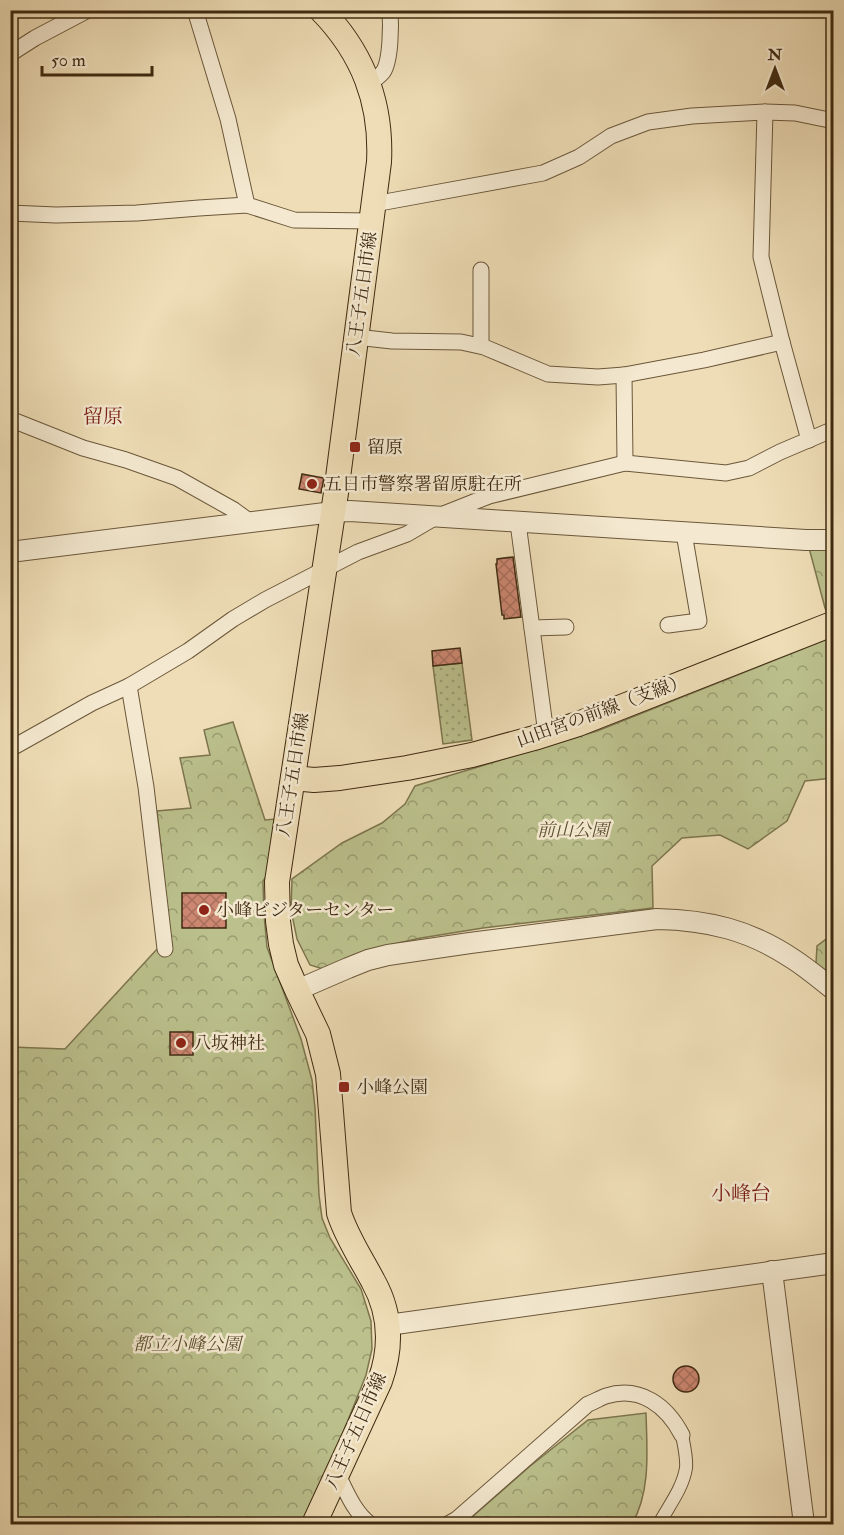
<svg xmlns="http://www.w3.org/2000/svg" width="844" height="1535" font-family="'IM FELL Double Pica','Noto Serif JP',serif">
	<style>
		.grass { fill: url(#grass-dots); stroke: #7d754e; stroke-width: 1.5 }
		.forest { fill: url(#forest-crowns); stroke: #7d754e; stroke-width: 1.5 }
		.building { fill: url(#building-cross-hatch); stroke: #3f2a11; stroke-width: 1.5 }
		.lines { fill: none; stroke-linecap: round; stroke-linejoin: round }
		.pedestrian-casing { stroke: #6b573a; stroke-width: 14 }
		.minor-casing { stroke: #6b573a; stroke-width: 17 }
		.tertiary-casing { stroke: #6b573a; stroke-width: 22 }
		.primary-casing { stroke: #3f2a11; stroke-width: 26 }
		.pedestrian { stroke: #f4e9d0; stroke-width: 12 }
		.minor { stroke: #f4e9d0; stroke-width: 15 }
		.tertiary { stroke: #f4e9d0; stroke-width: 20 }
		.primary { stroke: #eeddb6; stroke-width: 24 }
		.poi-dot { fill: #8f2418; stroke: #f4e9d0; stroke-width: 2 }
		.labels { text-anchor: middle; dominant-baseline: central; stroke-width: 5; stroke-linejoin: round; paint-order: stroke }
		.street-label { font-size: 18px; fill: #3f2a11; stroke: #f4e9d0 }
		.poi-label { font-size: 18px; fill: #3f2a11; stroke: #f4e9d0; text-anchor: start }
		.park-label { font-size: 18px; font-style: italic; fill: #5e5030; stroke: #f4e9d0 }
		.neighbourhood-label { font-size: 20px; fill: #7a1f14; stroke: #f4e9d0 }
	</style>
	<defs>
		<pattern id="grass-dots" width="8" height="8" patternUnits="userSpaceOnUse" patternTransform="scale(1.5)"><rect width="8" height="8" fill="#bbc08c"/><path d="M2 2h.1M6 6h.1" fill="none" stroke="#999c71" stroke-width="1.8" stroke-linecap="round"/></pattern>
		<pattern id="forest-crowns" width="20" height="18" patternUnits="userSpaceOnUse" patternTransform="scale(1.5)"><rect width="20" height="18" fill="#bbc08c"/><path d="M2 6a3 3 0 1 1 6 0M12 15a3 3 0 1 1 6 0" fill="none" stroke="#999c71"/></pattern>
		<pattern id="building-cross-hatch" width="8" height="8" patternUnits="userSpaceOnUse" patternTransform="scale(1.5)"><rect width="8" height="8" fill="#cd8772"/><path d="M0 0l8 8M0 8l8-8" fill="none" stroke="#a86f5c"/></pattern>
	</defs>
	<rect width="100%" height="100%" fill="#eeddb6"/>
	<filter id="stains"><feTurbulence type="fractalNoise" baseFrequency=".00333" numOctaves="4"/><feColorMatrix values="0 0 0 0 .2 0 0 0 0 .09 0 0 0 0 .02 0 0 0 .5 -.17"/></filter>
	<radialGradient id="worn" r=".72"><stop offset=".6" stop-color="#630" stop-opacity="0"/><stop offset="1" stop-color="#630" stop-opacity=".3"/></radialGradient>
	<!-- grass -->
	<path class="grass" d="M462,663L472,740L443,744L433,666Z"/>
	<!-- forest -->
	<g class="forest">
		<path d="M833,543V628L825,608L808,544Z"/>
		<path d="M833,637V778L805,781L787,821L748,849L720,835L682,838L652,866L653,908L483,928L421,938L371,949L323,969L310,965L297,939L291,910L292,879L342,843L382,823L405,804L415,786L597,731Z"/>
		<path d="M233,722L265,820L275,819L268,874L263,881L264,914L267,947L301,1039L312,1080L315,1108L319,1195L322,1218L330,1238L361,1289L371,1321L372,1349L366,1375L329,1468L304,1524H11V1047L65,1049L170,935L157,811L191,808L180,758L210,755L204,730Z"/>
		<path d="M833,934V977L816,963L817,946Z"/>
		<path d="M646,1413C647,1450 651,1491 632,1524H464L529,1467L588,1420Z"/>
	</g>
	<!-- building -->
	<g class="building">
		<path d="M302,474L324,478L321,493L299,489Z"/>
		<path d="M513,557L521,617L504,619V615H502L496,564H497V559Z"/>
		<path d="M460,648L462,663L433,666L432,651Z"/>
		<rect x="182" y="893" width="44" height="35"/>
		<rect x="170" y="1032" width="23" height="23"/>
		<circle cx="686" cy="1379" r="13"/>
	</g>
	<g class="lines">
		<defs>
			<path id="pedestrian" d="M659,1524C668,1507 683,1488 686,1468C687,1457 684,1446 682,1435"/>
			<g id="minor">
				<path d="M195,10L228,119L247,205"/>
				<path d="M10,54L35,38L88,10"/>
				<path d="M369,84C374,80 380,76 383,72C391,61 391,24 390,10"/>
				<path d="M765,112L761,257L782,342L809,440"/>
				<path d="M374,204L543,173L579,157L611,136L648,122L692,116L765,112L795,113L834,121"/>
				<path d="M10,213L56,215L137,213L199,208L247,205L294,220L372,221"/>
				<path d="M481,270V346"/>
				<path d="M356,337L392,341L461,342L484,347L548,374L598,377L624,375L704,360L782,342"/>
				<path d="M624,375L625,463"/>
				<path d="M10,419L83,448L126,460L177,478L234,510L249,521"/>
				<path d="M518,523L546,734"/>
				<path d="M668,625L699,621L684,533"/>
				<path d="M532,628L566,627"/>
				<path d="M129,686L146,787L165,949"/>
				<path d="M10,749L92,703L129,686L188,651L233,619L265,600L358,552L407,534L436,517L489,496L625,463L726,473L749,468L780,452L834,429"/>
				<path d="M337,1473C346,1491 354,1512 370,1524"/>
				<path d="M448,1524L457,1519L588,1404C594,1402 600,1398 606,1396C640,1385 667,1406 682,1435"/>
			</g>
			<g id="tertiary">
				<path d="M10,552L333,512L350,511L806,540H834"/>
				<path d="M297,990L348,968L368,960L388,955L470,943L657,919C708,920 750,930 793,959C807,968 820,979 834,990"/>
				<path d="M772,1271L804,1524"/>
				<path d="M388,1325L834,1263"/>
			</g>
			<g id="primary">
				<path d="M293,778L314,780L340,778L407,768L472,755L534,738L578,724L832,624"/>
				<path d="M314,1524L380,1381C392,1347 391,1313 373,1281C361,1258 347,1238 339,1213L328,1074L318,1034L297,990L286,965L281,944L278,921L277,882L336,493L379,162C382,102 363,53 321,10"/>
			</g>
		</defs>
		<!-- pedestrian casing -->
		<use href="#pedestrian" class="pedestrian-casing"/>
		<!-- minor casing -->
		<use href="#minor" class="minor-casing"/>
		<!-- tertiary casing -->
		<use href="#tertiary" class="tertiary-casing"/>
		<!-- primary casing -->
		<use href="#primary" class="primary-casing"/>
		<!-- pedestrian -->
		<use href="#pedestrian" class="pedestrian"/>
		<!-- minor -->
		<use href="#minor" class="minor"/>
		<!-- tertiary -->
		<use href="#tertiary" class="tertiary"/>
		<!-- primary -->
		<use href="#primary" class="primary"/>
	</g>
	<!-- markers -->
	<g class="poi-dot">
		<rect x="349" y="441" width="12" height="12" rx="3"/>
		<circle cx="312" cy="484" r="6"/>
		<circle cx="204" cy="910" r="6"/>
		<circle cx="181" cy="1043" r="6"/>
		<rect x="338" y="1081" width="12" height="12" rx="3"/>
	</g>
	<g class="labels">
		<!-- street labels -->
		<g class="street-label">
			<text transform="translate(362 294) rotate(-82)">八王子五日市線</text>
			<text transform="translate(602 711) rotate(-20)">山田宮の前線（支線）</text>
			<text transform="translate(293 775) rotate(-81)">八王子五日市線</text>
			<text transform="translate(356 1431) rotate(-66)">八王子五日市線</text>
		</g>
		<!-- poi labels -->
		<g class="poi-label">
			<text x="367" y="447">留原</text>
			<text x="324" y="484">五日市警察署留原駐在所</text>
			<text x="216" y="910">小峰ビジターセンター</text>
			<text x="193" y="1043">八坂神社</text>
			<text x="356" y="1087">小峰公園</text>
		</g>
		<!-- park labels -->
		<g class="park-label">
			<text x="573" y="830">前山公園</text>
			<text x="187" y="1344">都立小峰公園</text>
		</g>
		<!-- neighbourhood labels -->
		<g class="neighbourhood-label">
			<text x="103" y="416">留原</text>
			<text x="741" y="1193">小峰台</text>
		</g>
	</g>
	<!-- margin -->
	<rect width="844" height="1535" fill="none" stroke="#eeddb6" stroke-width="36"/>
	<rect x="12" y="12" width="820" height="1511" fill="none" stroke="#3f2a11" stroke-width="3"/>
	<rect x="18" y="18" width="808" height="1499" fill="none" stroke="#3f2a11" stroke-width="1.5"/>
	<!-- north arrow -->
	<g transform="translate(775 69)" stroke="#f4e9d0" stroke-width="4.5" paint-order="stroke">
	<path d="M0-4.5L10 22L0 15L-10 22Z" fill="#3f2a11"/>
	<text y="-9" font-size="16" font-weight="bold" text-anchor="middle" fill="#3f2a11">N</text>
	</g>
	<!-- scale -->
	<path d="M42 66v9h110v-9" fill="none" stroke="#3f2a11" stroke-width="3"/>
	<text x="51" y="66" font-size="18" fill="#3f2a11" stroke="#f4e9d0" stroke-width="4.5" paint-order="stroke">50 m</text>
	<rect width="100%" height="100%" filter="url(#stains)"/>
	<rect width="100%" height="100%" fill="url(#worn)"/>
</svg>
